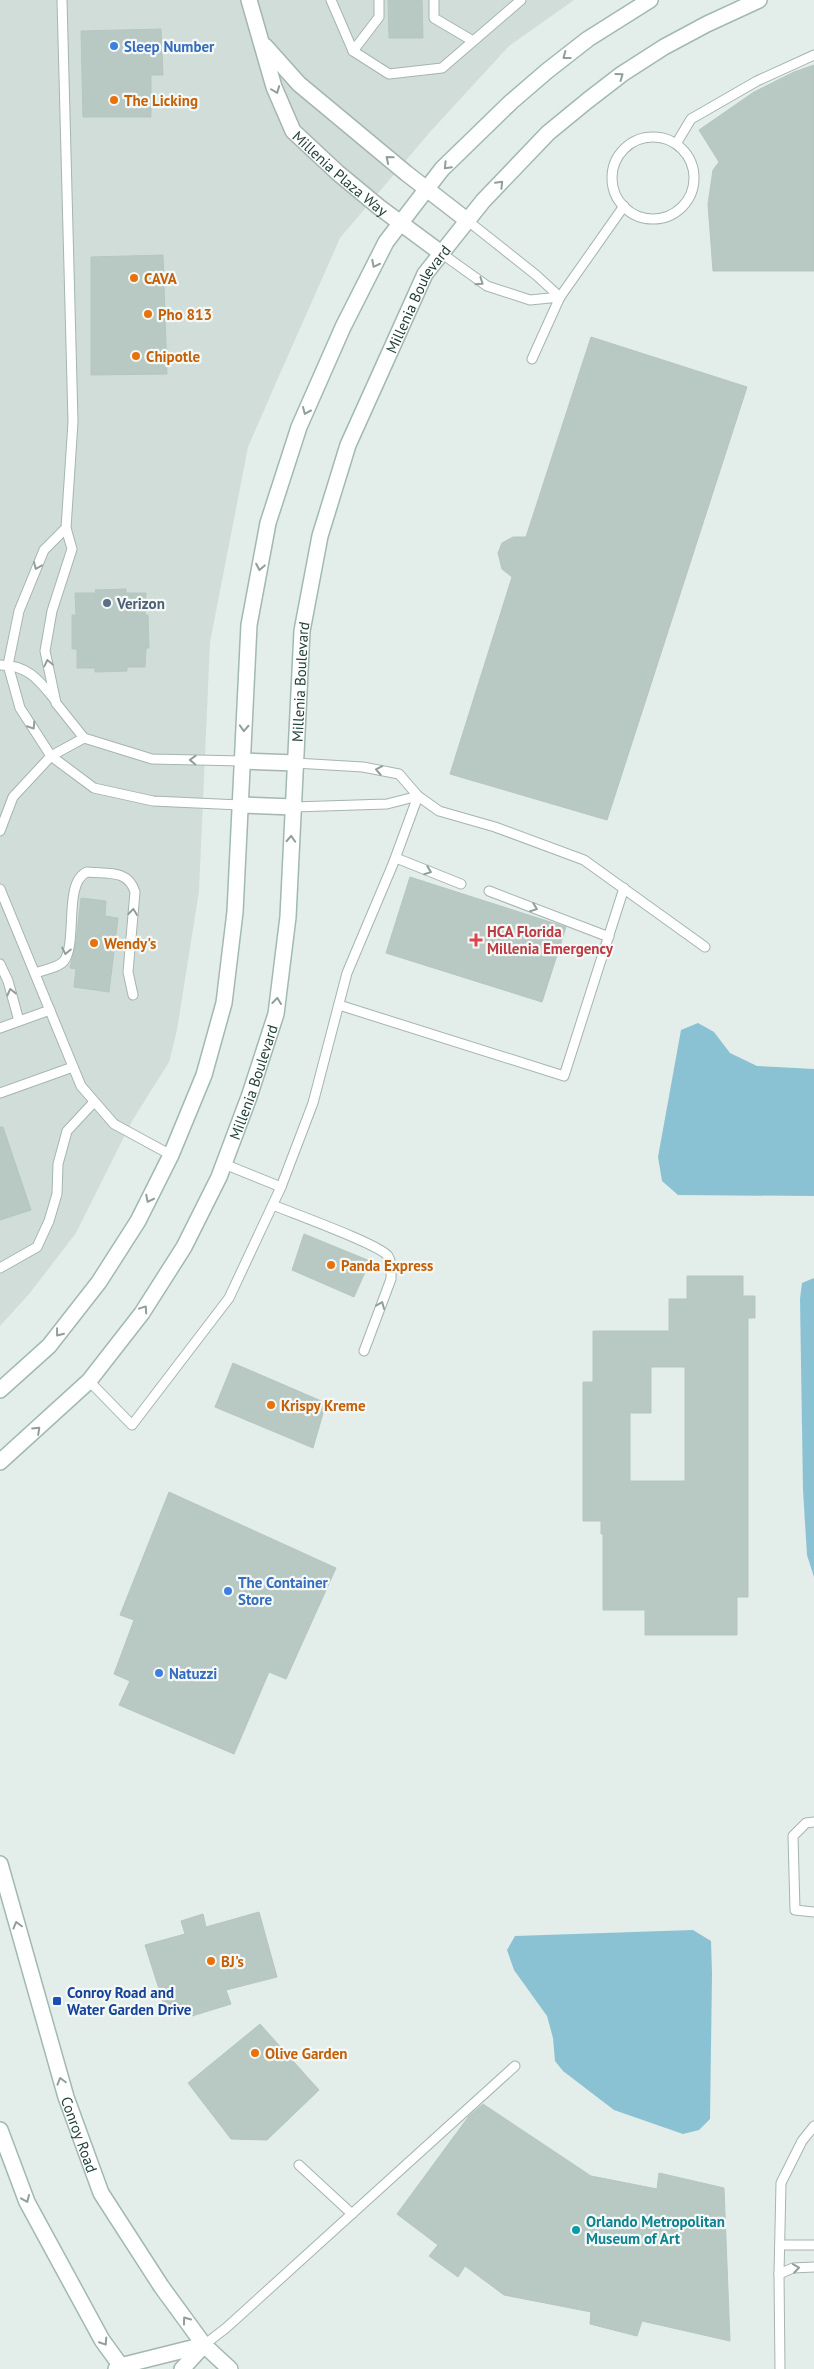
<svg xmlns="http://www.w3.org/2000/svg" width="814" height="2369" font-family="'PT Sans',sans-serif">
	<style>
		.built { fill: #d1ddd8 }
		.water { fill: #8ac2d3 }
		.building { fill: #b8c8c2; stroke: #b5c7c1; fill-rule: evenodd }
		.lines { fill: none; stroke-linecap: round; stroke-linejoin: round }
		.lane-casing { stroke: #a5b5b1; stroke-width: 11 }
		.street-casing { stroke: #a5b5b1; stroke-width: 18 }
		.secondary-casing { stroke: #a1b9b2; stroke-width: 18 }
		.lane { stroke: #fff; stroke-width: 9 }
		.street { stroke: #fff; stroke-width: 15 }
		.secondary { stroke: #fff; stroke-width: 15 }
		.oneway { stroke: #909f9c }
		.shop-dot { fill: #3f7fe0; stroke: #f4f9f7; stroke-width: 2 }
		.food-dot { fill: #e8710a; stroke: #f4f9f7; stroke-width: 2 }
		.service-dot { fill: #5c6f8a; stroke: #f4f9f7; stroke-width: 2 }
		.health-dot { fill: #e0444e; stroke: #f4f9f7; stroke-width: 2 }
		.transit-dot { fill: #1a4fb4; stroke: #f4f9f7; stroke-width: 2 }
		.culture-dot { fill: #0f9aa8; stroke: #f4f9f7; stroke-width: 2 }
		.labels { text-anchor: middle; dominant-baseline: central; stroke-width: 4.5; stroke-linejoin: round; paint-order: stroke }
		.shop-label { font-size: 15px; font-weight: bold; fill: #366cbe; stroke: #f4f9f7; text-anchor: start }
		.food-label { font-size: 15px; font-weight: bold; fill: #c56008; stroke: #f4f9f7; text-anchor: start }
		.street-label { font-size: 15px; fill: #223f39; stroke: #f4f9f7 }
		.service-label { font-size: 15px; font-weight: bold; fill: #4e5e75; stroke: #f4f9f7; text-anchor: start }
		.health-label { font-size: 15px; font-weight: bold; fill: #be3a42; stroke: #f4f9f7; text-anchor: start }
		.transit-label { font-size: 15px; font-weight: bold; fill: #164399; stroke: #f4f9f7; text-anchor: start }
		.culture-label { font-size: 15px; font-weight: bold; fill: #0d838f; stroke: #f4f9f7; text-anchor: start }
	</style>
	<rect width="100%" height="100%" fill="#e3ede9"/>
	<!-- built -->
	<path class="built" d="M0,0H574L509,46L430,132L340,238L271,394L248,447L210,642L199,891L177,1030L169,1062L132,1121L76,1233L29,1294L0,1326Z"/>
	<!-- water -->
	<g class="water">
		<path d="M698,1023L714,1032L730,1053L757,1066L814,1069V1196L678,1195L662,1181L658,1157L681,1030Z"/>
		<path d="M814,1278V1577L807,1555L803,1490L800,1299L802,1283Z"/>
		<path d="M693,1930L711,1941L712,1974L710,2119L699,2130L683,2134L614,2110L563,2071L555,2061L553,2038L547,2016L514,1970L507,1950L515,1936Z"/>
	</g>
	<!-- building -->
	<g class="building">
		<path d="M388,0H422L423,38H389Z"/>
		<path d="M161,29L163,75H151V117H83L81,31Z"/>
		<path d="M814,65V271H713L708,204L713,170L719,162L699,130L754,92L794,72Z"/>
		<path d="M163,255L167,374L91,375V257Z"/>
		<path d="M591,337L747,387L607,820L450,774L512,577L502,569L498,553L502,543L513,537H526Z"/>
		<path d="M126,589V593H146L145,615H148L149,648H146L145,667H127V671L95,672V668H77V649H72V615H76L75,593H96L95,590Z"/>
		<path d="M410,877L566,927L542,1002L386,953Z"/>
		<path d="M81,898L106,901L105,916L118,918L109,992L74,987L76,969L70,968L76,942Z"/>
		<path d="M0,1127H3L31,1210L0,1220Z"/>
		<path d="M304,1234L370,1261L354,1297L292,1270Z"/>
		<path d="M687,1276H743V1296H755V1318H748V1597H737V1635H645V1610H603V1534H601V1521H583V1382H593V1331H669V1299H687ZM651,1367H685V1481H630V1413H651Z"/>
		<path d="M233,1363L326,1403L313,1448L215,1407Z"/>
		<path d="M169,1492L336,1568L286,1679L269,1672L234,1754L119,1705L130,1681L114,1674L134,1620L120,1615Z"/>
		<path d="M259,1912L277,1977L226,1990L231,2004L192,2016L189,2004L166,2011L145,1945L185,1934L181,1921L203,1914L206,1927Z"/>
		<path d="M260,2024L319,2090L267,2140L231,2139L188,2083Z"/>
		<path d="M483,2104L591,2176L657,2189L659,2173L724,2188L730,2341L642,2321L637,2336L590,2324L591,2312L504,2295L465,2266L458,2277L429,2256L438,2245L397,2214L469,2116Z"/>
	</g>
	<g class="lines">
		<defs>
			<g id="lane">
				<path d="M62,0L73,422L66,528L72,549L52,611L45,651L56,703L84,738L152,759L242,761"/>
				<path d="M331,0L353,51L389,74L442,68L521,0"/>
				<path d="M434,0V18L473,41"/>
				<path d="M353,51L379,17V0"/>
				<circle cx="653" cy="178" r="41"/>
				<path d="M676,144L691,119L757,81L814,55"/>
				<path d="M468,221L536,275L560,297"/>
				<path d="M441,253L487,286L530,300L560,297"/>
				<path d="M532,359L560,297L624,206"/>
				<path d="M66,528L44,550L19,611L8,665L20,708L51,756L94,788L153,801L240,805"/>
				<path d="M0,665C28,665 39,680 55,700"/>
				<path d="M295,763L363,767L399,774L418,796L439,811L495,827L584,860L705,947"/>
				<path d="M293,807L387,804L418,796"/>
				<path d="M0,831L13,797L51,756L84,738"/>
				<path d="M396,858L461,884"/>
				<path d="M0,889L81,1086L114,1124L171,1155"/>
				<path d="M489,891L609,937"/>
				<path d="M0,964L8,981L19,1021"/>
				<path d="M35,973C43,970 58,968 64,961C78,942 63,882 87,872C107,874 128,869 135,892L128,972L133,995"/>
				<path d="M339,1005L564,1076L624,888"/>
				<path d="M0,1028L50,1010"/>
				<path d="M0,1093L73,1067"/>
				<path d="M281,1187L313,1103L347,973L393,864L418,796"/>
				<path d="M273,1205C292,1213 379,1244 388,1256C392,1262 391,1271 391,1279L364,1351"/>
				<path d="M0,1268L37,1247L49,1221L57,1194L58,1164L67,1131L94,1102"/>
				<path d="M89,1381L132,1425L229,1298L281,1187L224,1164"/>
				<path d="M814,1822L806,1823L793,1836L795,1910L814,1912"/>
				<path d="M299,2165L352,2214"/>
				<path d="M780,2245H814"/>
				<path d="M779,2274L793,2268L814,2267"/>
				<path d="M204,2345L226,2328L515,2066"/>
				<path d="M780,2369L779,2274L781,2183L802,2141L814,2126"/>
			</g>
			<g id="street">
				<path id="s1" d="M249,0L274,87L293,131L338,173L379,207L441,253"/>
				<path d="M265,46L299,84L406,173L468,221"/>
				<path d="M242,761L295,763"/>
				<path d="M240,805L293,807"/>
				<path d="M116,2369L120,2366L204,2345"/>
				<path d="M182,2369L204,2345"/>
			</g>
			<g id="secondary">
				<path d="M0,1390L49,1346L99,1282L138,1221L171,1155L204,1075L224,1003L235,912L249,625L268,523L299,427L343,327L386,242L442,169L511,102L547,71L588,39L650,0"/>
				<path id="s2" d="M0,1462L89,1381L142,1313L184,1247L219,1177L249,1097L276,1014L288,917L302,631L320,536L348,445L425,274L483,201L548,133L587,101L622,74L664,47L707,24L759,0"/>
				<path id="s3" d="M0,1864L66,2097L101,2193L161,2286L204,2345L230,2369"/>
				<path d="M0,2130L27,2202L102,2340L123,2369"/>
			</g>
		</defs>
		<!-- lane casing -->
		<use href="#lane" class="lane-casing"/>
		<!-- street casing -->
		<use href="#street" class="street-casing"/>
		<!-- secondary casing -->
		<use href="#secondary" class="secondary-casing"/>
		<!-- lane -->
		<use href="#lane" class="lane"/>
		<!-- street -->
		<use href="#street" class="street"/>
		<!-- secondary -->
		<use href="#secondary" class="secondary"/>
	</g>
	<!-- one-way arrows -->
	<defs><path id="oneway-chevron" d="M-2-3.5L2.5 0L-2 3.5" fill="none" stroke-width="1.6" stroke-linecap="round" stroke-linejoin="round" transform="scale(1.25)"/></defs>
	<g class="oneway">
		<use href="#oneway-chevron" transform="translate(566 56) rotate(143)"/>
		<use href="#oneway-chevron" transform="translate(620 76) rotate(-36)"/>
		<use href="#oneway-chevron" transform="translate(276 90) rotate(69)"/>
		<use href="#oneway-chevron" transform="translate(389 159) rotate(-140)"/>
		<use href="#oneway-chevron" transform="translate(447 166) rotate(134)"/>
		<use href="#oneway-chevron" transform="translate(500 184) rotate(-46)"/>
		<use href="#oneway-chevron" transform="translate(375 264) rotate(117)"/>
		<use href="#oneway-chevron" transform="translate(480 282) rotate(34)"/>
		<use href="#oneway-chevron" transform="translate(306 411) rotate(114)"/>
		<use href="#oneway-chevron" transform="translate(37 566) rotate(113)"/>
		<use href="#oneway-chevron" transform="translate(260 567) rotate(101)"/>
		<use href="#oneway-chevron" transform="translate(48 663) rotate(-102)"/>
		<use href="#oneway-chevron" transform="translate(32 726) rotate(57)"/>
		<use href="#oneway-chevron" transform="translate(244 728) rotate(93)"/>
		<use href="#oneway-chevron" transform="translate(193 760) rotate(-178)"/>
		<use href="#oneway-chevron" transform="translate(379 770) rotate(-169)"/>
		<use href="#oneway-chevron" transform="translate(291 839) rotate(-87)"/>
		<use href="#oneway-chevron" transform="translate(428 871) rotate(21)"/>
		<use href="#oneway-chevron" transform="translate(534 908) rotate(21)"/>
		<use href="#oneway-chevron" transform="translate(133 912) rotate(-83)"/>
		<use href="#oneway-chevron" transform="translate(66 951) rotate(102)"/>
		<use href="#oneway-chevron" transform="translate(11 992) rotate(-104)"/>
		<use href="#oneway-chevron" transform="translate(277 1001) rotate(-83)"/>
		<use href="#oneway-chevron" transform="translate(149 1199) rotate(117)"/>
		<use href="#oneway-chevron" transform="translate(381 1305) rotate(-68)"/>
		<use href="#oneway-chevron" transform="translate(144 1309) rotate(-56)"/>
		<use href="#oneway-chevron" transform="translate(59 1333) rotate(128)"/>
		<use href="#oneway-chevron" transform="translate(37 1430) rotate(-43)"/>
		<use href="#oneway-chevron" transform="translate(17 1925) rotate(-105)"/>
		<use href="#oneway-chevron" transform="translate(61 2081) rotate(-106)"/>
		<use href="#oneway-chevron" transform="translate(26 2199) rotate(67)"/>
		<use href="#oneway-chevron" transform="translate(796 2268) rotate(-9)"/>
		<use href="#oneway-chevron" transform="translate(186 2320) rotate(-126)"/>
		<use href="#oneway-chevron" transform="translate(104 2342) rotate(57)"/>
	</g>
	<!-- markers -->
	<g class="shop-dot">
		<circle cx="114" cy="46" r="5"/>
		<circle cx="228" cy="1591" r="5"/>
		<circle cx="159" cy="1673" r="5"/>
	</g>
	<g class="food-dot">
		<circle cx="114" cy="100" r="5"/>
		<circle cx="134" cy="278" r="5"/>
		<circle cx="148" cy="314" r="5"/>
		<circle cx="136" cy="356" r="5"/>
		<circle cx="94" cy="943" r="5"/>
		<circle cx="331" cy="1265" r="5"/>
		<circle cx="271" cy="1405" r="5"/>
		<circle cx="211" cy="1961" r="5"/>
		<circle cx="255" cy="2053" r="5"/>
	</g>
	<circle class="service-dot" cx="107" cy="603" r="5"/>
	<path class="health-dot" d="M473.5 932.5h5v5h5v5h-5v5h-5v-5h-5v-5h5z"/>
	<rect class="transit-dot" x="52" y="1996" width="10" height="10" rx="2.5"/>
	<circle class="culture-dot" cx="576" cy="2230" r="5"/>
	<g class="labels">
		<!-- shop labels -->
		<g class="shop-label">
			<text x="124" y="46">Sleep Number</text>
			<text x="238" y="1582">The Container<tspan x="238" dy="17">Store</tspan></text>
			<text x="169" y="1673">Natuzzi</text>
		</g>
		<!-- food labels -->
		<g class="food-label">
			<text x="124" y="100">The Licking</text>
			<text x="144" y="278">CAVA</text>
			<text x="158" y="314">Pho 813</text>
			<text x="146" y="356">Chipotle</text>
			<text x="104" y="943">Wendy's</text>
			<text x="341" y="1265">Panda Express</text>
			<text x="281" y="1405">Krispy Kreme</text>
			<text x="221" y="1961">BJ's</text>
			<text x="265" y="2053">Olive Garden</text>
		</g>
		<!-- street labels -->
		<g class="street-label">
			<text stroke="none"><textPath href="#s1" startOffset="202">Millenia Plaza Way</textPath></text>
			<text stroke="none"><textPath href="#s2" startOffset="1274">Millenia Boulevard</textPath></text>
			<text stroke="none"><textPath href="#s2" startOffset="869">Millenia Boulevard</textPath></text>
			<text stroke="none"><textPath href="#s2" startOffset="464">Millenia Boulevard</textPath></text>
			<text stroke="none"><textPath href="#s3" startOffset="282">Conroy Road</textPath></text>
		</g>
		<!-- service labels -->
		<g class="service-label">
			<text x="117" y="603">Verizon</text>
		</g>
		<!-- health labels -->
		<g class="health-label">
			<text x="487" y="931">HCA Florida<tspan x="487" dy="17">Millenia Emergency</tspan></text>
		</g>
		<!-- transit labels -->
		<g class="transit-label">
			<text x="67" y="1992">Conroy Road and<tspan x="67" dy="17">Water Garden Drive</tspan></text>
		</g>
		<!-- culture labels -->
		<g class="culture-label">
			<text x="586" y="2221">Orlando Metropolitan<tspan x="586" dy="17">Museum of Art</tspan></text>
		</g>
	</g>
</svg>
